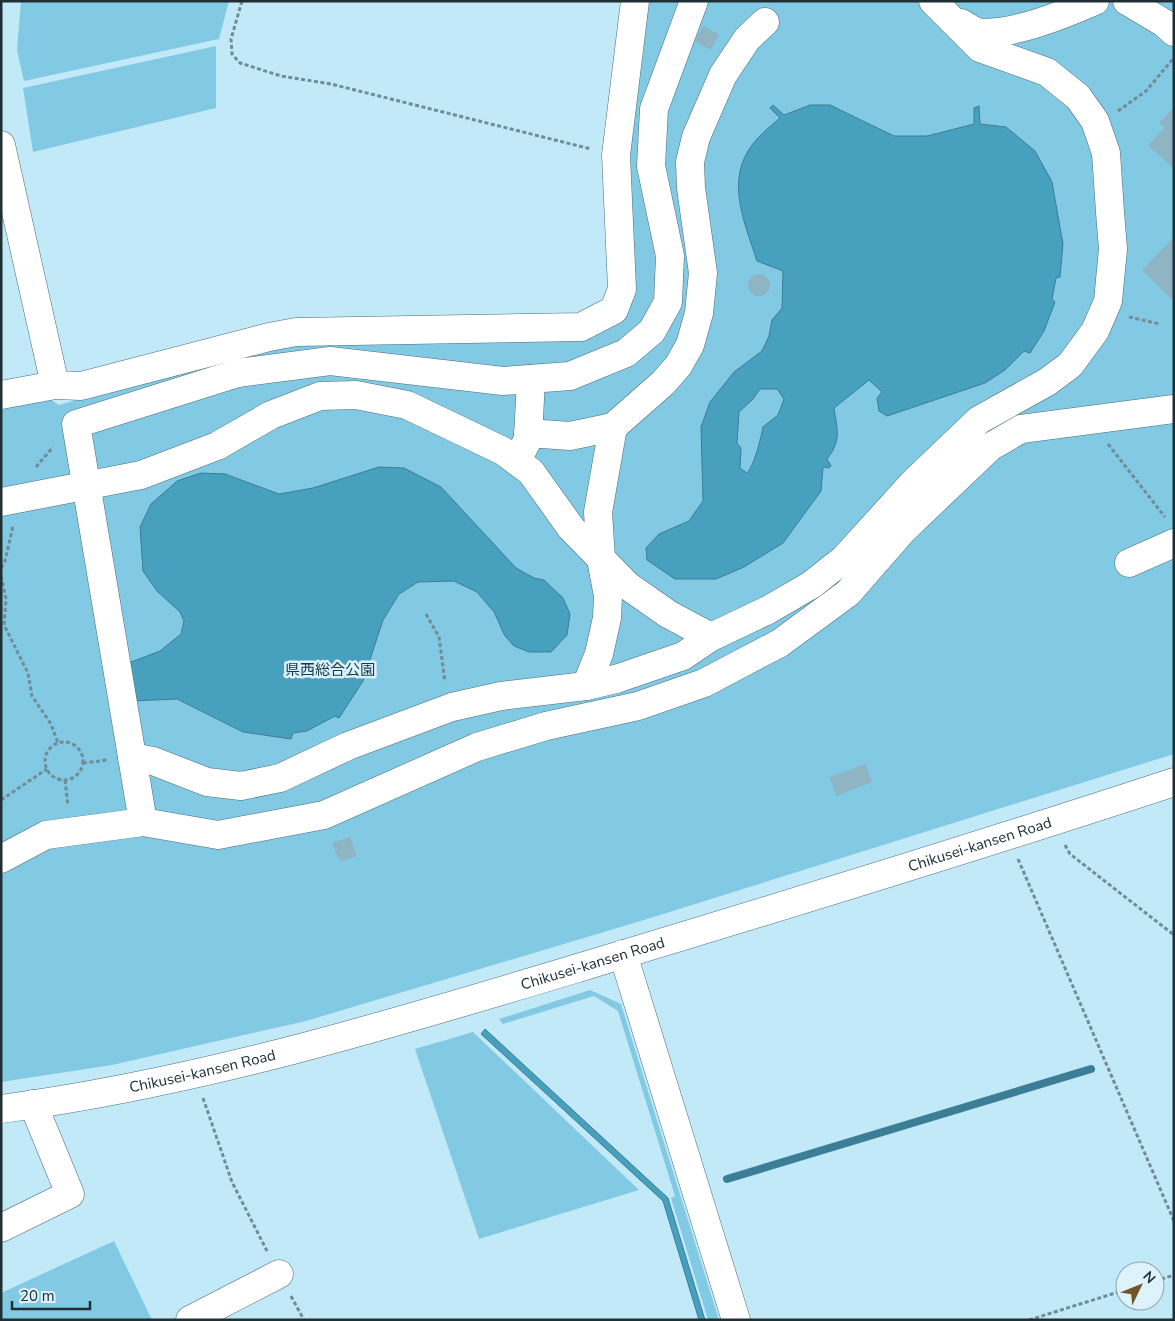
<svg xmlns="http://www.w3.org/2000/svg" width="1175" height="1321" font-family="'Nunito Sans','Noto Sans JP',sans-serif">
	<style>
		.green { fill: #82cae4 }
		.water { fill: #47a0be; stroke: #3b7e95; fill-rule: evenodd }
		.lines { fill: none; stroke-linecap: round; stroke-linejoin: round }
		.stream { stroke: #3b7e95; stroke-width: 8 }
		.building { fill: #8fb4c3 }
		.minor-casing { stroke: #486c79; stroke-width: 29 }
		.path { stroke: #718c96; stroke-width: 3; stroke-dasharray: 4 2.5; stroke-linecap: butt }
		.minor { stroke: #fff; stroke-width: 28 }
		.labels { text-anchor: middle; dominant-baseline: central; stroke-width: 5; stroke-linejoin: round; paint-order: stroke }
		.park-label { font-size: 15px; fill: #123b48; stroke: #dcf3fc }
		.street-label { font-size: 15px; fill: #202f34; stroke: #dcf3fc }
	</style>
	<rect width="100%" height="100%" fill="#c2e9f8"/>
	<!-- green -->
	<g class="green">
		<path d="M21,1H229L219,39L24,81L17,50Z"/>
		<path d="M646,1H1174V754L644,920L306,1021L112,1065L1,1082V407L45,396L59,405L273,343L621,321L630,308L634,279L626,140Z"/>
		<path d="M216,46V108L33,152L23,88Z"/>
		<path d="M590,990L621,1004L719,1320H708L671,1198L675,1196L618,1011L594,996L503,1024L499,1019Z"/>
		<path d="M473,1032L639,1190L479,1239L415,1049Z"/>
		<path d="M114,1241L152,1320H1V1293Z"/>
	</g>
	<!-- water -->
	<g class="water">
		<path d="M773,105L784,115L810,105H830L894,136H927L974,124V108L979,106L980,124L1006,127L1035,151L1052,182L1063,244L1060,277L1056,278L1052,299L1055,302L1044,331L1030,353L1024,351L1005,370L985,383L887,416L879,411L877,398L882,392L869,380L834,408C837,430 842,440 827,459L831,466L829,468L823,467L821,491L783,543L744,567L716,579H675L647,560L646,548L659,534L689,521L703,501L701,427L710,402L734,372L762,351L769,336L772,320L782,308L783,271L757,261C746,227 727,185 748,151C756,138 768,128 780,118L770,108ZM760,389H777L784,399L778,415L763,427C761,438 754,466 747,473L740,468L741,448L737,443L739,412L753,399Z"/>
		<path d="M379,467L404,468L441,487L516,568L534,578L544,580L563,598L570,614L567,635L551,652H529L514,646L505,636L494,612L477,592L454,581L418,582L399,594L383,620L363,681L339,718L335,716L307,731L293,733L291,739L243,732L177,699L132,701L126,664L160,651L181,634L184,621L180,612L157,591L143,571L140,527L151,504L177,481L201,473L225,474L279,494L313,488Z"/>
		<path d="M485,1029L668,1198L705,1320H699L663,1201L481,1034Z"/>
	</g>
	<g class="lines">
		<!-- stream -->
		<path class="stream" d="M727,1179L1091,1069"/>
	</g>
	<!-- building -->
	<g class="building">
		<path d="M703,26L719,35L711,50L695,41Z"/>
		<path d="M1174,107V169L1148,145L1165,127L1159,123Z"/>
		<path d="M1172,239L1174,240V302L1142,270Z"/>
		<circle cx="759" cy="285" r="11"/>
		<path d="M865,764L872,782L836,796L830,777Z"/>
		<path d="M350,837L357,856L340,862L332,843Z"/>
	</g>
	<g class="lines">
		<defs>
			<g id="minor">
				<path d="M1127,1L1164,23L1174,32"/>
				<path d="M961,23C966,26 973,31 978,32C1010,37 1065,14 1095,1"/>
				<path d="M1,145L55,385"/>
				<path d="M1,395L55,385L81,386L269,337L296,332L581,327L614,310L622,289L616,155L635,1"/>
				<path d="M528,433L570,436L613,427"/>
				<path d="M523,449L528,439L531,379"/>
				<path d="M1,502L141,475L217,446L271,415L320,396L356,395L407,405L503,451L531,472L571,528L628,586L668,614L711,637"/>
				<path d="M1129,563L1174,543"/>
				<path d="M586,686L599,654L607,618L608,596L601,559L598,512L613,427L663,383L678,366L690,345L699,313L703,273L691,188L690,162L696,137L723,75L747,39L765,22"/>
				<path d="M132,757L153,761L207,782L241,786L280,778L348,746L452,707L501,696L586,686L616,679L683,656L711,637L768,610L811,585L844,559L913,483L979,420L1047,382L1070,365L1095,331L1108,301L1113,249L1110,212L1106,153L1095,121L1078,97L1047,72L980,48L933,1"/>
				<path d="M143,822L76,424L238,373L330,361L503,381L570,376L626,353L652,331L668,302L670,256L651,166L654,109L694,1"/>
				<path d="M1,859L46,835L143,822L218,835L324,815L477,747L546,726L638,706L704,683L780,643L848,593L903,530L990,447L1021,429L1174,409"/>
				<path d="M623,954L736,1320"/>
				<path id="s1" d="M1,1109C197,1083 389,1025 578,968C777,908 976,847 1174,782"/>
				<path d="M1,1228L70,1194L33,1104"/>
				<path d="M190,1320L279,1274"/>
			</g>
		</defs>
		<!-- minor casing -->
		<use href="#minor" class="minor-casing"/>
		<!-- path -->
		<g class="path">
			<path d="M242,1L231,39L232,54L240,63L281,76L331,84L591,149"/>
			<path d="M1118,111L1146,91L1173,59"/>
			<path d="M1129,317L1160,324"/>
			<path d="M1108,444L1165,517"/>
			<path d="M36,467L53,447"/>
			<path d="M1,568L5,561L13,526"/>
			<path d="M1,576L6,599L4,625L28,673L32,696L51,724L58,743"/>
			<path d="M426,614L439,637L445,682"/>
			<circle cx="64" cy="761" r="19"/>
			<path d="M83,763L107,760"/>
			<path d="M65,780L68,806"/>
			<path d="M1,800L47,769"/>
			<path d="M1065,845L1070,854L1174,935"/>
			<path d="M1018,859L1174,1221"/>
			<path d="M203,1098L232,1182L267,1251"/>
			<path d="M1155,1281L1174,1275"/>
			<path d="M291,1296L304,1320"/>
			<path d="M1029,1320L1125,1290"/>
		</g>
		<!-- minor -->
		<use href="#minor" class="minor"/>
	</g>
	<g class="labels">
		<!-- park labels -->
		<g class="park-label">
			<text x="330" y="670">県西総合公園</text>
		</g>
		<!-- street labels -->
		<g class="street-label">
			<text stroke="none"><textPath href="#s1" startOffset="1015">Chikusei-kansen Road</textPath></text>
			<text stroke="none"><textPath href="#s1" startOffset="610">Chikusei-kansen Road</textPath></text>
			<text stroke="none"><textPath href="#s1" startOffset="205">Chikusei-kansen Road</textPath></text>
		</g>
	</g>
	<!-- border -->
	<rect width="1175" height="1321" fill="none" stroke="#202f34" stroke-width="5"/>
	<!-- north arrow -->
	<g transform="translate(1140 1286) rotate(47)"><circle r="24" fill="#dcf3fc" stroke="#91a5ac"/>
	<path d="M0-4L9 19L0 12L-9 19Z" fill="#735429"/>
	<text y="-8" font-size="14" font-weight="bold" text-anchor="middle" fill="#202f34">N</text>
	</g>
	<!-- scale -->
	<path d="M12 1301v8h78v-8" fill="none" stroke="#202f34" stroke-width="2.5"/>
	<text x="20" y="1301" font-size="15" fill="#202f34" stroke="#dcf3fc" stroke-width="4" paint-order="stroke">20 m</text>
</svg>
